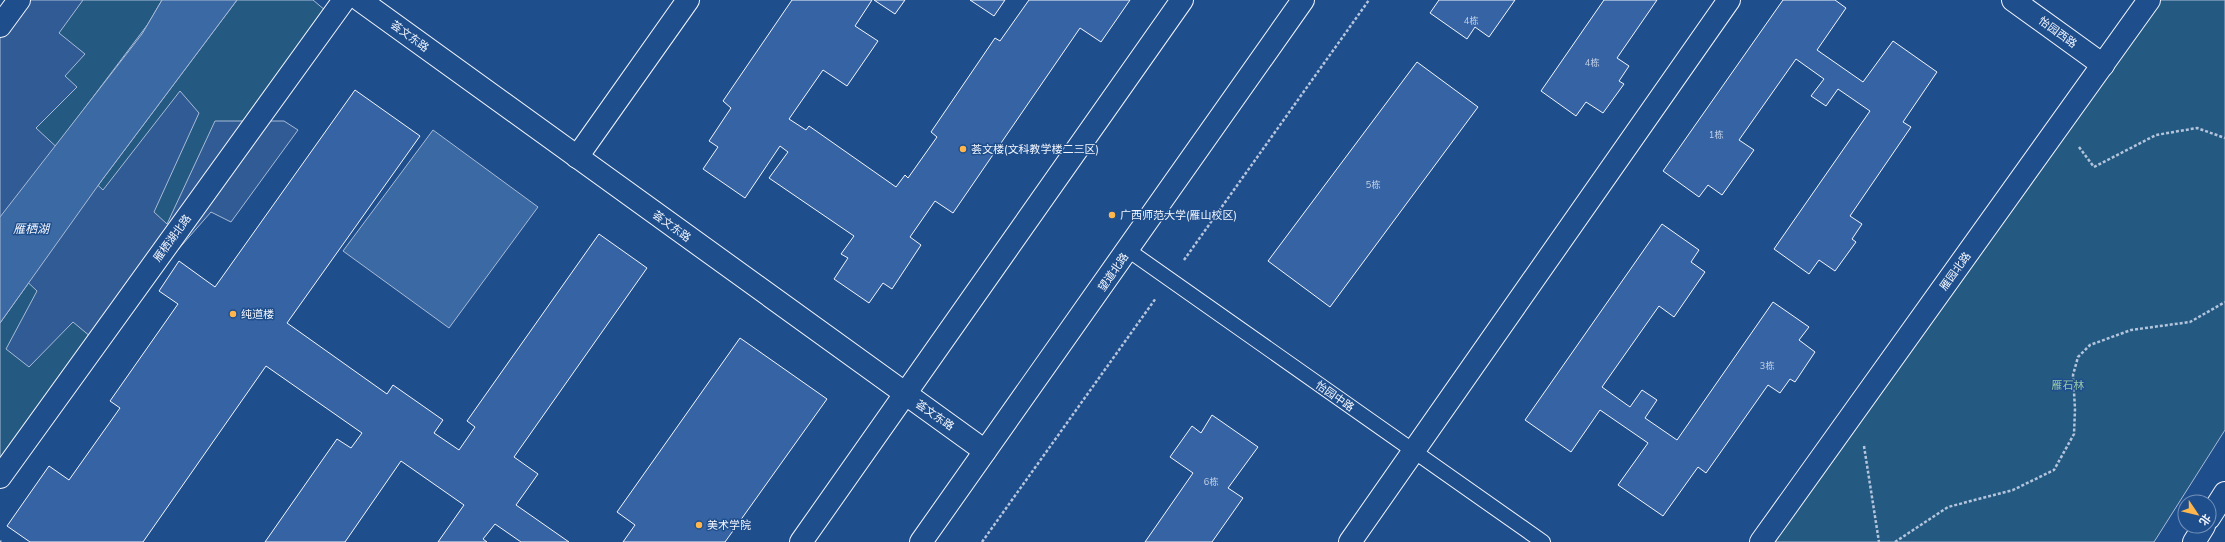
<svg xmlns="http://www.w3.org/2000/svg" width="2225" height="542" font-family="Mulish,'Noto Sans SC',sans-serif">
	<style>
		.green { fill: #245a82; stroke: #a8bbd7 }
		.parking { fill: #305b95; stroke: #a8bbd7 }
		.water { fill: #3b69a3; stroke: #a8bbd7 }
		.building { fill: #3563a3; stroke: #f2f6ff }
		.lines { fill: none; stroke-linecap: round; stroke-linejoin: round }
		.service-casing { stroke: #f2f6ff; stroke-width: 16 }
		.minor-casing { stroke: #f2f6ff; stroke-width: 24 }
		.path { stroke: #b3c4dc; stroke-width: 2.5; stroke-dasharray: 3 2; stroke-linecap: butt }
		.service { stroke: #1f4e8c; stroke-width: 14 }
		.minor { stroke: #1f4e8c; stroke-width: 22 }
		.poi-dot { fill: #ffb74d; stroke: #1f4e8c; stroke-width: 1.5 }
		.labels { text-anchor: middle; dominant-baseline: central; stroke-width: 3; stroke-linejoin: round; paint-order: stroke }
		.number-label { font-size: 9px; fill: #c3d1e8 }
		.street-label { font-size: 11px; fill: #f2f6ff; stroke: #1f4e8c }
		.poi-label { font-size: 11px; fill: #f2f6ff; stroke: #1f4e8c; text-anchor: start }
		.park-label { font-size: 11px; fill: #97c8a6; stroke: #1f4e8c }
		.water-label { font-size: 12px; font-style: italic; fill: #f2f6ff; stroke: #1f4e8c }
	</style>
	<rect width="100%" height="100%" fill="#1f4e8c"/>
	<!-- green -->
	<g class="green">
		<path d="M50,0H162L148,24L32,178L0,71Z"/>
		<path d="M237,0H313L332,16L0,477V323L102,180Z"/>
		<path d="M2149,0H2225V430L2154,542H1761Z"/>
	</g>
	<!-- parking -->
	<path class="parking" d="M19,0H83L59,33L85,54L65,76L77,87L36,128L103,190L180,91L199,113L154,212L167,224L215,121H284L298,130L231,222L211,212L97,342L73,322L29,367L6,349L37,291L0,256V26Z"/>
	<!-- water -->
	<g class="water">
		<path d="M162,0H237L102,180L0,323V217L142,34Z"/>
		<path d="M433,130L538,207L449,328L343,251Z"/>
	</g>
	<!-- building -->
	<g class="building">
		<path d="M792,0H872L855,26L878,41L847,86L823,70L789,119L806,130L809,126L896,187L905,175L908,178L937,137L931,132L995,38L1000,41L1029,0H1130L1101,42L1080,28L953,213L935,201L910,237L921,245L892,289L883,283L869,303L834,279L848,258L841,254L854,236L769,178L788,152L780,146L745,198L703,169L718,147L709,141L731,108L723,101Z"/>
		<path d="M874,0H905L895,14Z"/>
		<path d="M970,0H1005L994,16Z"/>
		<path d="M1439,0H1515L1489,37L1475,27L1467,39L1430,13Z"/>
		<path d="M1604,0H1657L1617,58L1629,66L1619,81L1624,84L1603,113L1586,102L1576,116L1541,91Z"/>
		<path d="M1783,0H1835L1846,8L1817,50L1863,82L1893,41L1937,72L1903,122L1911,127L1850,216L1862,224L1852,239L1856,242L1835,271L1819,260L1809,274L1774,249L1870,111L1838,89L1826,106L1811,96L1824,79L1796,59L1739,140L1754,150L1722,195L1708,185L1699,197L1663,171Z"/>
		<path d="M1417,62L1478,107L1330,307L1268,261Z"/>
		<path d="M355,90L420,136L287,323L387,394L393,385L443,420L434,433L459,450L475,427L467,421L599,234L647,268L514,457L538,474L516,505L569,542H521L495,524L483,539L487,542H438L464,505L401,461L345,542H265L337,439L351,448L362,433L266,366L143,542H30L7,526L49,466L69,480L120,408L110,401L178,304L159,291L179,261L215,287Z"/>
		<path d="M1662,224L1699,250L1691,262L1705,272L1674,317L1659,306L1602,387L1630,407L1642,390L1657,400L1645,418L1677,440L1773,302L1809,327L1799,340L1815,352L1795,382L1790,379L1780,393L1768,385L1706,473L1698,467L1663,516L1618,485L1648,443L1600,410L1571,452L1525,420Z"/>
		<path d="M740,338L827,399L725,542H623L635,525L617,512Z"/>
		<path d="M1212,415L1258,447L1228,488L1243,498L1212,542H1145L1193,473L1170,457L1192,426L1201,433Z"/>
	</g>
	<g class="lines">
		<defs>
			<path id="service" d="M1128,250L1543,542"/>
			<g id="minor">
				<path d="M360,0L985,451"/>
				<path d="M2013,0L2103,65"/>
				<path d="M0,26L19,0"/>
				<path d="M577,157L688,0"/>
				<path d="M0,477L344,0"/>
				<path d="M2209,518L2225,493"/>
				<path d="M801,542L1182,0"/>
				<path d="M921,542L1303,0"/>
				<path d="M1350,542L1729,0"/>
				<path d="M1761,542L2149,0"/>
				<path d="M2194,542L2204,526"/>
			</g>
		</defs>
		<!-- service casing -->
		<use href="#service" class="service-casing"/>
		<!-- minor casing -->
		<use href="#minor" class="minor-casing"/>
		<!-- path -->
		<g class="path">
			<path d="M2079,147L2094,167L2156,135L2197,128L2225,138"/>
			<path d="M1184,260L1369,0"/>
			<path d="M1864,446L1879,542"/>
			<path d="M0,541L1,542"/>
			<path d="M982,542L1156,298"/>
			<path d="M1895,542L1948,507L2013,490L2054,470L2074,434L2075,409L2073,375L2078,357L2090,345L2131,330L2190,322L2225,302"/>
		</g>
		<!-- service -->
		<use href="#service" class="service"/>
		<!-- minor -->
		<use href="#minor" class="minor"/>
	</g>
	<!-- markers -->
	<g class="poi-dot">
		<circle cx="963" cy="149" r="4"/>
		<circle cx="1112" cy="215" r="4"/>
		<circle cx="233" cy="314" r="4"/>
		<circle cx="699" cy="525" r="4"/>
	</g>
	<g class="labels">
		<!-- number labels -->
		<g class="number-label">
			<text x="1471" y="20">4栋</text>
			<text x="1592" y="62">4栋</text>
			<text x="1716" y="134">1栋</text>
			<text x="1373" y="184">5栋</text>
			<text x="1767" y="365">3栋</text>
			<text x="1211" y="481">6栋</text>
		</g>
		<!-- street labels -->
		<g class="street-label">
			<text transform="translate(2058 32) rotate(36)">怡园西路</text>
			<text transform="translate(410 36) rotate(36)">荟文东路</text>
			<text transform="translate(672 226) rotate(36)">荟文东路</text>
			<text transform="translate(172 238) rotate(-54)">雁栖湖北路</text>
			<text transform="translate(1955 271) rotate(-54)">雁园北路</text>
			<text transform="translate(1113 272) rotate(-55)">望道北路</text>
			<text transform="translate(1335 396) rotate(35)">怡园中路</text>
			<text transform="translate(935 415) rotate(35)">荟文东路</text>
		</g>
		<!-- poi labels -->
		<g class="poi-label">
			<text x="971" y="149">荟文楼(文科教学楼二三区)</text>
			<text x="1120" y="215">广西师范大学(雁山校区)</text>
			<text x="241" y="314">纯道楼</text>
			<text x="707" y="525">美术学院</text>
		</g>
		<!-- park labels -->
		<g class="park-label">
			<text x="2068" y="385">雁石林</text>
		</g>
		<!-- water labels -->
		<g class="water-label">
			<text x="31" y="228">雁栖湖</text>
		</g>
	</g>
	<!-- north arrow -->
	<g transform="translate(2197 514) rotate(125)"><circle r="19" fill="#1f4e8c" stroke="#7391ba"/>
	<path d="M0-3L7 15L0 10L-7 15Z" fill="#ffb74d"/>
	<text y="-6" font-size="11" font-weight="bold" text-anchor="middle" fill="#f2f6ff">北</text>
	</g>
</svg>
